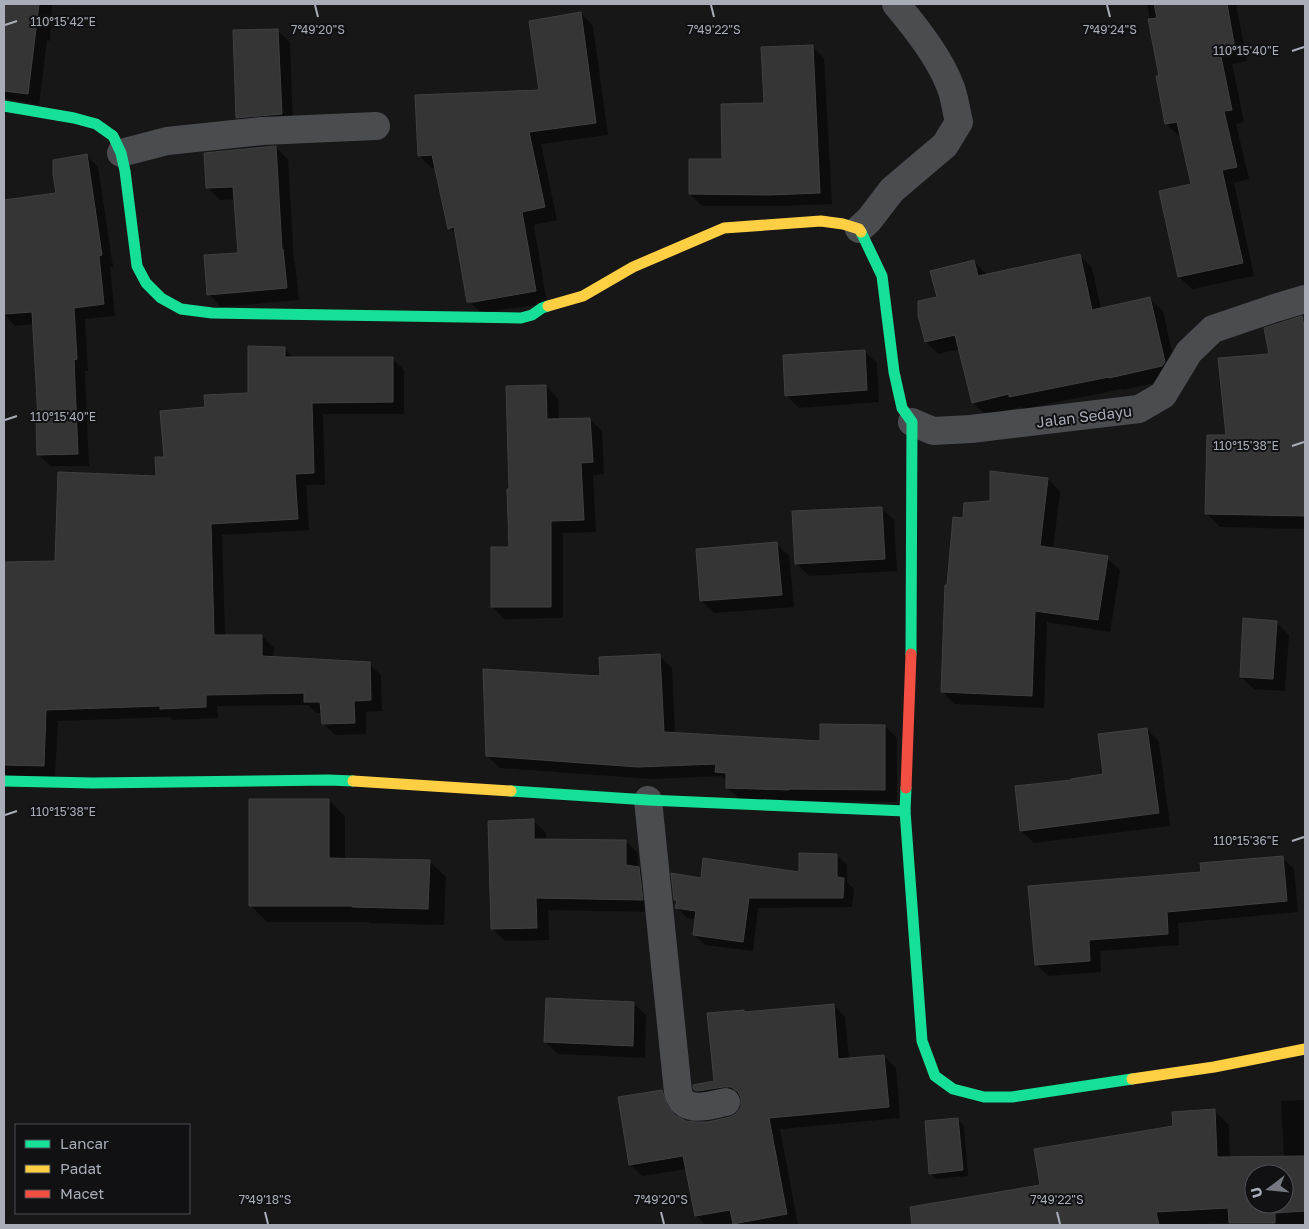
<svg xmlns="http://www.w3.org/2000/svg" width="1309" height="1229" font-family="'Golos Text',sans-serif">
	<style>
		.shadow { fill: #0007; fill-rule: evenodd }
		.building { fill: #353536; stroke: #3f4043; fill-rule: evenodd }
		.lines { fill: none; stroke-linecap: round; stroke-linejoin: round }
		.street { stroke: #4b4c50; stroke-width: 28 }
		.fast { stroke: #16e098; stroke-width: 11 }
		.slow { stroke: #ffcf43; stroke-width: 11 }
		.jam { stroke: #f24e42; stroke-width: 11 }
		.ticks { fill: none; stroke: #a8adb8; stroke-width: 2 }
		.labels { text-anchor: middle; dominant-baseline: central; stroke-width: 4; stroke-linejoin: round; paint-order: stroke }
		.street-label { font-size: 15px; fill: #a8adb8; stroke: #111113 }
		.ticks-label { font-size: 12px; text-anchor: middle; fill: #a8adb8; stroke: #111113; stroke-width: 4; stroke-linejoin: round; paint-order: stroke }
	</style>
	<rect width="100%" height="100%" fill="#171717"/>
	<!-- shadow -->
	<g class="shadow">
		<path d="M4,4H52L50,41L47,40L39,105L4,98Z"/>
		<path d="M1147,4H1236L1247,61L1232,64L1244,122L1236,124L1249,179L1234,183L1254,276L1192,289L1179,277L1161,192L1192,185L1181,135L1179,136L1166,124L1161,77Z"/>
		<path d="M581,13L593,26L608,135L541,144L557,220L534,225L547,303L481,313L469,301L457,235L450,228L436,167L431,168L419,155L541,91Z"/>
		<path d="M277,30L290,42L293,127L250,130L238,117Z"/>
		<path d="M812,46L824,58L832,204L780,206H702L690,194L724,161L765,104Z"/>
		<path d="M276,147L288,160L294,262L295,263L299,300L221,307L209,294L239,254L235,199L220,200L207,187Z"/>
		<path d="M87,156L98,167L113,267H110L115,316L85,319L88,371H85L89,466H50L39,455V419L34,324L15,326L4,314V201L57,194Z"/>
		<path d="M1080,256L1092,268L1101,309L1150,299L1163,311L1177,375L1174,379L1122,390V389L1023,409L1021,407L986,415L973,403L960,349L938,354L926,342L939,298L974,261L987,275Z"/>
		<path d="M1302,318L1305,321V529L1220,527L1207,514L1227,436L1271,355Z"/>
		<path d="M285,349L295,359L392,358L404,370V414H323L325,485H306L309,530L222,535L225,636H262L274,648L273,658L369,664L381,675L382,711L366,712V734L335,735L323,723L322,713H317L308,705L217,706L218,718L173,720L170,717L58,721L55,777L4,775V563L56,562L157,478L166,458L206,408L249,394Z"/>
		<path d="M864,351L877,363L879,402L799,408L786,395Z"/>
		<path d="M546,386L558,399L559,420L590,419L602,431L604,474L593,475L596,532L563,533V618L504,619L492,606L510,548Z"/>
		<path d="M1048,479L1060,492L1053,549L1107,558L1120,570L1110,632L1047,622L1044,708L954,704L942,691L948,587L964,519L991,503Z"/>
		<path d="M881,508L894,520L897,571L809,576L796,563Z"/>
		<path d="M777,544L789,556L794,607L714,613L701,601L697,551Z"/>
		<path d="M1276,622L1289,635L1285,691L1254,689L1241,677Z"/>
		<path d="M659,656L672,668L675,734L821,742L885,726L897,738V802L740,800L727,787V782L721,776L652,779L500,768L487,756L601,678Z"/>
		<path d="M1147,729L1159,742L1170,826L1034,843L1021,831L1105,776Z"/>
		<path d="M329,800L345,817V859L429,861L446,877L444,925L370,923L369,922H267L251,906Z"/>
		<path d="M533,820L546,833V840L625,841L638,853V868L651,881L654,912L548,910L549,940L505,941L492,928Z"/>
		<path d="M837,855L847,865V882L854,889L852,907L758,908L753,951L705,945L695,935L697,919L687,918L677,907L678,902L675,899L702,879L801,873Z"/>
		<path d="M1282,857L1294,869L1298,912L1178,923L1179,945L1100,951L1101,972L1048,976L1037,965L1202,873Z"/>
		<path d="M633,1003L646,1015L645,1058L558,1054L545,1042Z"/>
		<path d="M834,1005L845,1017L849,1059L884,1056L896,1068L900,1118L780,1129L798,1225H735L734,1223L720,1225H706L697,1216L687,1169L642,1176L630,1164L662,1091L673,1103L675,1111L679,1118L685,1122L706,1123L730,1118L738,1114L742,1107V1098H735L708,1102L696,1090L715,1083L743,1011L745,1013Z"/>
		<path d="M1305,1100V1225H1232L1230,1223L1183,1225H960L956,1201L1042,1186L1174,1127L1215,1111L1229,1125L1230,1158H1284L1281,1101ZM1254,1174H1284V1204H1254Z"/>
		<path d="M958,1120L964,1126L968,1176L936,1179L930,1173Z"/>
	</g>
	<!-- building -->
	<g class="building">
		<path d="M4,4H39L28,94L4,91Z"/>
		<path d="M1154,4H1227L1235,49L1220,52L1232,110L1224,111L1237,167L1222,170L1243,263L1178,277L1159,191L1191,184L1177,122L1165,124L1156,76H1159L1148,19L1157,18Z"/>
		<path d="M581,12L596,123L529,132L545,207L522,212L536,291L474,302H467L454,227L448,229L432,155L418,156L415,95L539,90L529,21Z"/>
		<path d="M278,29L282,114L236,118L233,30Z"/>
		<path d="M813,45L820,193L768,195L689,194V159H722L721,104L764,103L761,47Z"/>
		<path d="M276,146L282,249H283L287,288L207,295L204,255L238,253L233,187L206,188L204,153Z"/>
		<path d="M87,154L102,255L99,256L104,304L74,308L77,359L74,360L78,454L37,455L36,418H38L32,312L4,314V200L56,193L53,174V160Z"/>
		<path d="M1080,254L1092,310L1150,297L1165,362L1162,366L1109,378V377L1009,397V394L972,403L955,335L925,342L918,315V301L937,297L930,271L974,260L978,276Z"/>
		<path d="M1302,316L1305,330V516L1205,514L1207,435H1226L1218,358L1269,354L1264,328Z"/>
		<path d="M248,346L285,347V357H393V402L312,403L314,473L295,474L298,519L211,524L214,635H262V656L370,662L371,700L354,701L355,723L322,724L320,702H304V693L206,695V707L160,709V706L46,710L44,766L4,765V562L55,561L58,472L156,476L155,457H164L160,411L205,407L204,395L248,393Z"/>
		<path d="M865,350L867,390L785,396L783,355Z"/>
		<path d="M546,385L547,419L590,418L593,462L581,463L584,520L551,521V607H491V547H509L507,489H509L506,386Z"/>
		<path d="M990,471L1048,478L1040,546L1108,556L1098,620L1035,611L1032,696L941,692L945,585H947L953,517L963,518L964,503L990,501Z"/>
		<path d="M882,507L885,559L795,564L792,511Z"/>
		<path d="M777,542L782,595L700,601L696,549Z"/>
		<path d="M1243,618L1277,621L1273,679L1240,677Z"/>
		<path d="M660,654L664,732L820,741V724L885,725V790L789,789V790L726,788V773L715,772L716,764L638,767L486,756L483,669L600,676L599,657Z"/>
		<path d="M1147,728L1159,813L1020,831L1015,786L1071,780V779L1103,774L1098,734Z"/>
		<path d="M249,799H329V858L430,860L428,909L352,907V906H249Z"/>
		<path d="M534,819V839L626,840V865L639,867L643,900L536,898L537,928L491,929L488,821Z"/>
		<path d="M799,853L837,854V877L844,878L843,898H749L743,942L693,935L696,911L675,908L677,900H674L671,873L701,878L703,858L799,872Z"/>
		<path d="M1283,856L1287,901L1167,912L1168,934L1089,940L1090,961L1035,965L1028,886L1201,872L1200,863Z"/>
		<path d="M546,998L634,1002L633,1046L544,1042Z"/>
		<path d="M834,1004L838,1059L884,1055L889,1107L769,1118L787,1214L733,1224L730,1210L695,1216L683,1156L629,1165L618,1097L662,1090L667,1105L675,1115L686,1121L696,1122H708L730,1117L736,1114L741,1107V1098L738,1092L731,1087H723L698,1091L694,1090L693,1088V1085L714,1081L707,1013L744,1010V1012Z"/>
		<path d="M1215,1109L1217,1157L1305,1156V1211L1275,1213V1223H1229L1228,1208L1156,1212L1159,1225H912L910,1207L1040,1185L1034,1149L1173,1126L1172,1112ZM1254,1174H1284V1204H1254Z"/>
		<path d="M958,1118L963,1170L929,1174L925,1121Z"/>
	</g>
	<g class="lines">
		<!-- street -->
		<g class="street">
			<path d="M121,153L167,141L262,131L376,126"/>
			<path d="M859,229L869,220L892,190L945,145L959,122C956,111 955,99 951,88C940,58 916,28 896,4"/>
			<path d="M912,422L933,431L971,429L1139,409L1163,395L1189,352L1213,329L1275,308L1305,299"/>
			<path d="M648,800L678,1092C684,1115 709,1105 726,1102"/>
		</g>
		<!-- fast -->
		<g class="fast">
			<path d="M4,106L74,118L96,124L113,136L121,153L125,171L137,266L146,283L161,298L181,309L212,313L521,318L532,315L542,308L548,306"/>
			<path d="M861,232L882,276L894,372L902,408L912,422L911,654"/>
			<path d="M4,781L93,783L329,780L353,781"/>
			<path d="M906,788L905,811L922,1041L935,1076L953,1089L984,1097H1012L1132,1079"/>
			<path d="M511,791L648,800L905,811"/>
		</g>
		<!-- slow -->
		<g class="slow">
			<path d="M548,306L583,296L633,267L724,228L821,221L843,224L859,229L861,232"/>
			<path d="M353,781L511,791"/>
			<path d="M1132,1079L1214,1067L1305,1049"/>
		</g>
		<!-- jam -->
		<path class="jam" d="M906,788L911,654"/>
	</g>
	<!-- ticks -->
	<path class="ticks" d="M315,5L318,17M711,5L714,17M1107,5L1110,17M5,25L17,21M1292,51L1304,47M5,420L17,416M1292,446L1304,442M5,815L17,811M1292,841L1304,837M265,1212L268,1224M661,1212L664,1224M1057,1212L1060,1224"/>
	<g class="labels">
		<!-- street labels -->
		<g class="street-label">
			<text transform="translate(1084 416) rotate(-7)">Jalan Sedayu</text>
		</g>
	</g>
	<g class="ticks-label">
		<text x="63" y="26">110°15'42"E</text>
		<text x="318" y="34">7°49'20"S</text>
		<text x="714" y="34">7°49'22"S</text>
		<text x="1110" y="34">7°49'24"S</text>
		<text x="1246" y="55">110°15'40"E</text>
		<text x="63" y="421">110°15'40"E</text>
		<text x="1246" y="450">110°15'38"E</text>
		<text x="63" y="816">110°15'38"E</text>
		<text x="1246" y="845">110°15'36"E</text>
		<text x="265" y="1204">7°49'18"S</text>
		<text x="661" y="1204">7°49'20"S</text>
		<text x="1057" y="1204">7°49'22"S</text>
	</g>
	<!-- border -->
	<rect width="1309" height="1229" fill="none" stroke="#a8adb8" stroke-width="10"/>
	<!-- legend -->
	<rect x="15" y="1124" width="175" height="90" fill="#111113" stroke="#4d4f55"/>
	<rect x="25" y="1140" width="25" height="8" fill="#16e098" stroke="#4d4f55"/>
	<text x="60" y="1149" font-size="15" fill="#a8adb8">Lancar</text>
	<rect x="25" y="1165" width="25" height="8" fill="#ffcf43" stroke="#4d4f55"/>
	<text x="60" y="1174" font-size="15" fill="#a8adb8">Padat</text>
	<rect x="25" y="1190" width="25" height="8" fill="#f24e42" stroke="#4d4f55"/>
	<text x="60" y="1199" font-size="15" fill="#a8adb8">Macet</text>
	<!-- north arrow -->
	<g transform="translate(1269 1189) rotate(254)"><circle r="24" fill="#111113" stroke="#4d4f55"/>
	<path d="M0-4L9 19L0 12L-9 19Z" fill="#757880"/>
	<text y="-8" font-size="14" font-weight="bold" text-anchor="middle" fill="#a8adb8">U</text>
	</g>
</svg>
